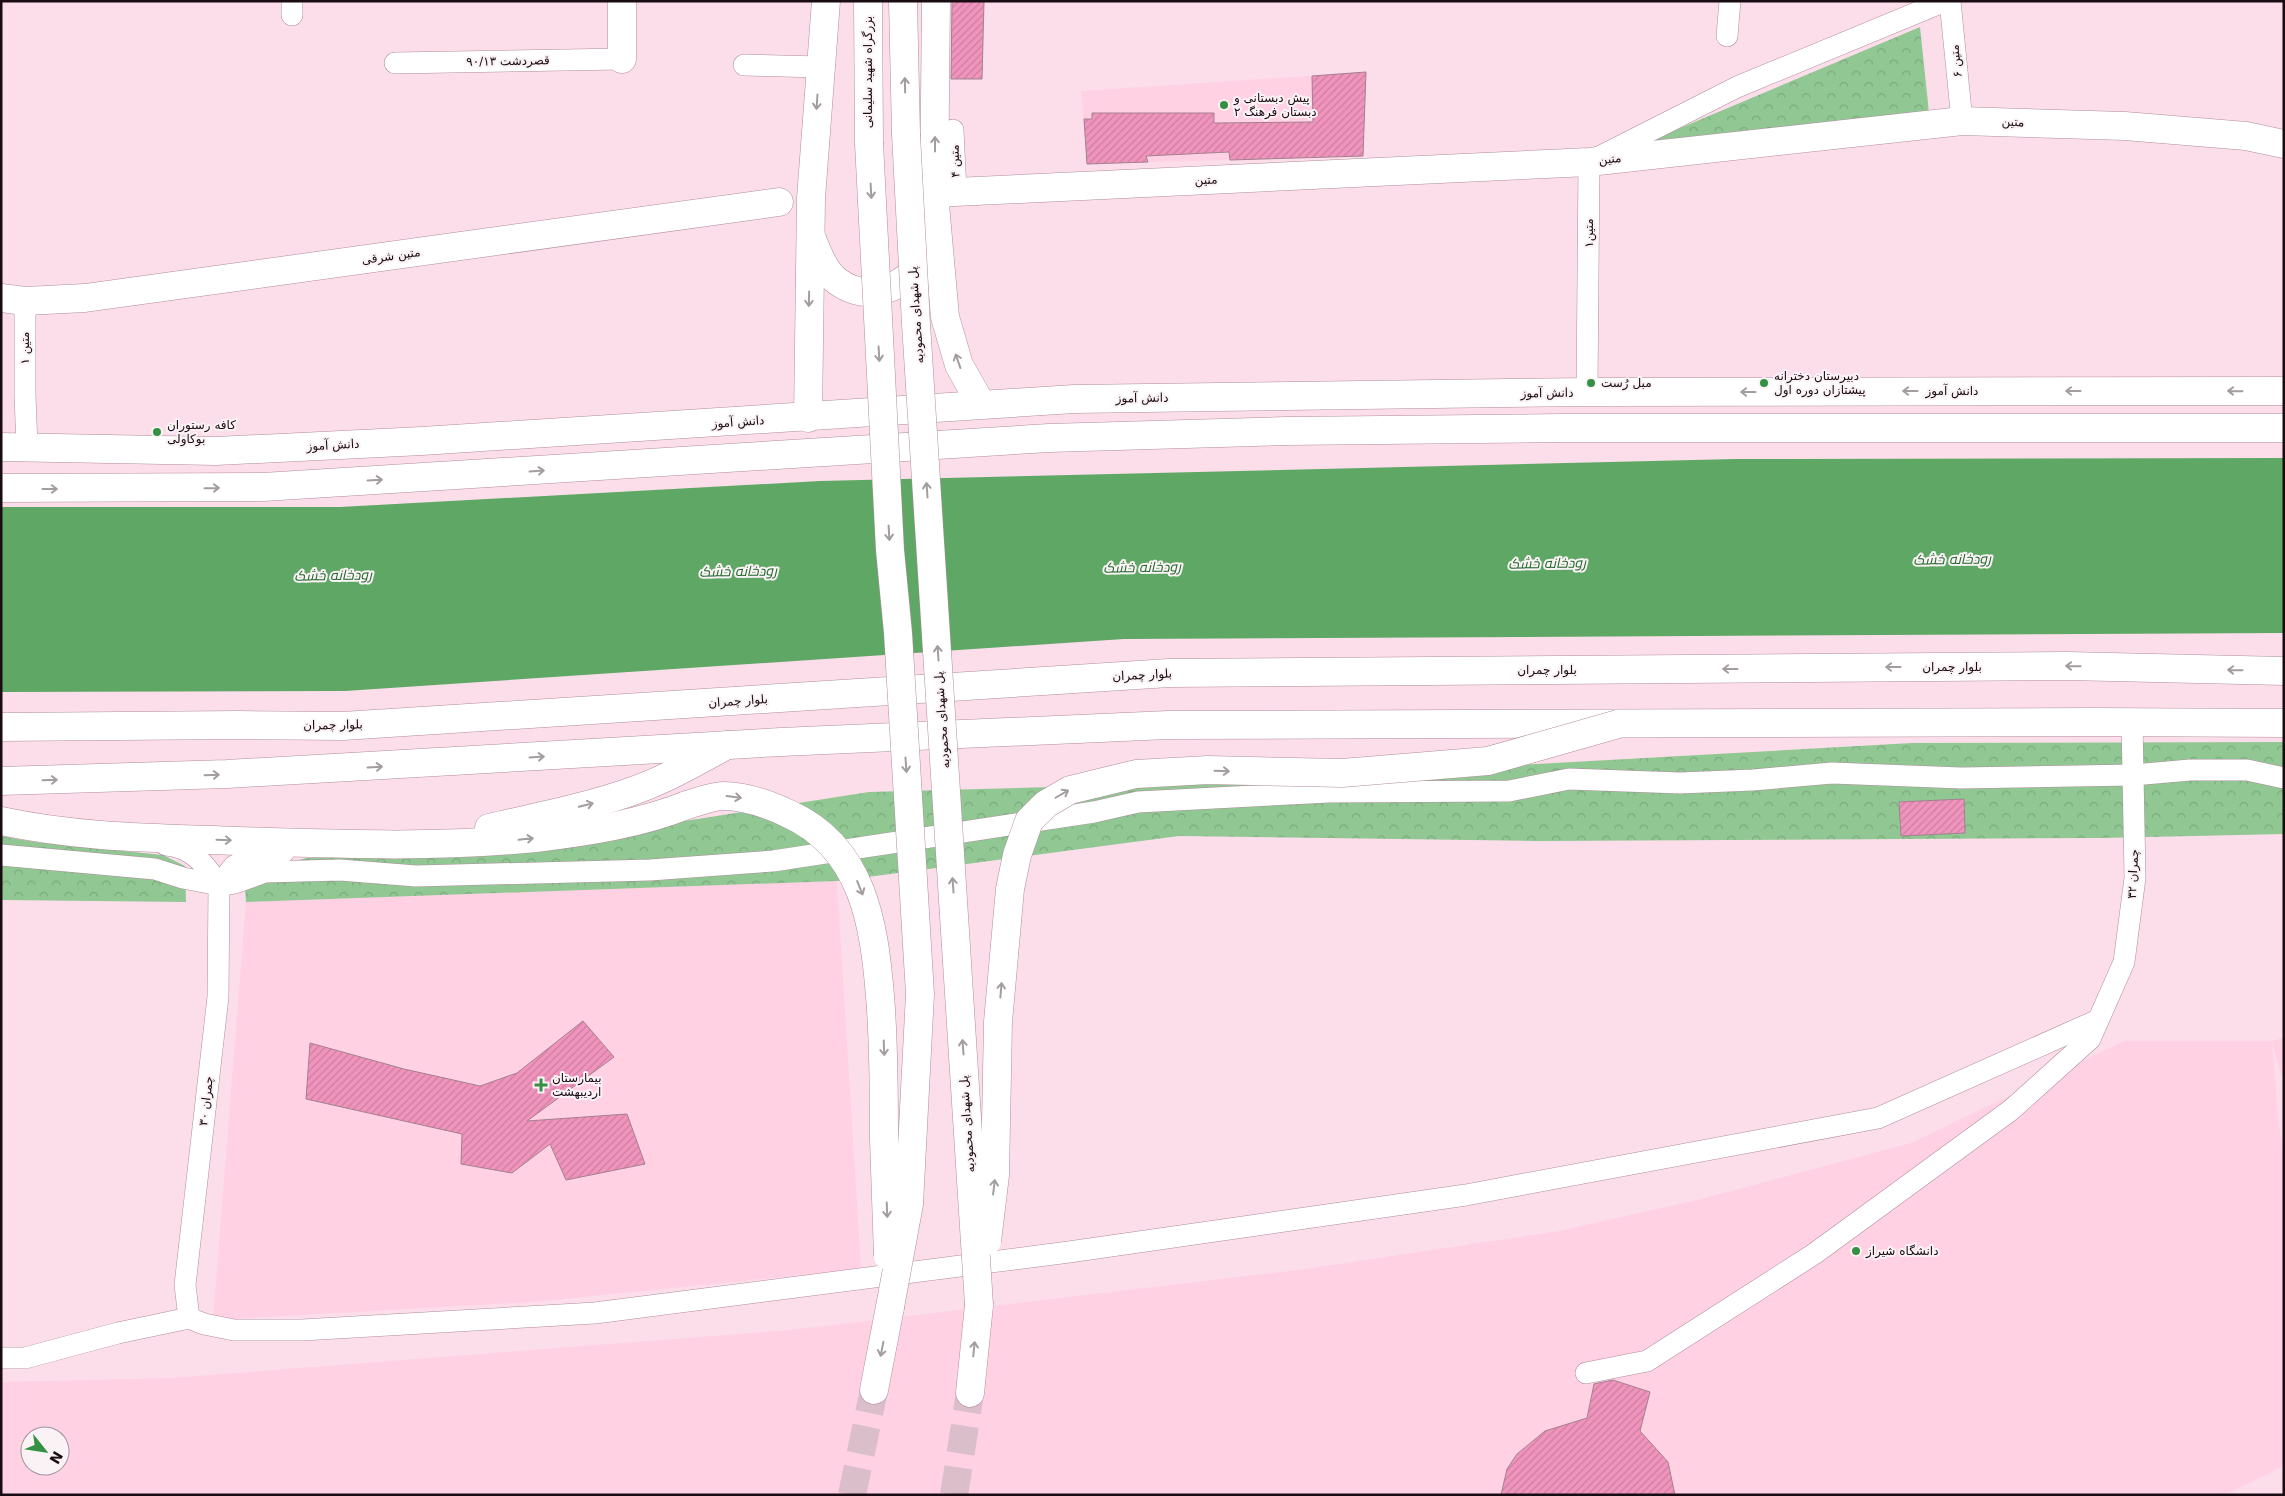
<svg xmlns="http://www.w3.org/2000/svg" width="2285" height="1496" font-family="'DejaVu Sans',Cairo,sans-serif">
	<style>
		.built { fill: #ffd1e3; fill-rule: evenodd }
		.park { fill: url(#park-crowns) }
		.water { fill: #5fa765 }
		.building { fill: url(#building-hatch); stroke: #a3818f }
		.lines { fill: none; stroke-linecap: round; stroke-linejoin: round }
		.highway-tunnel { stroke: #dabec9; stroke-width: 28; stroke-dasharray: 28 14; stroke-linecap: butt }
		.street-casing { stroke: #b08d9b; stroke-width: 22 }
		.secondary-casing { stroke: #b08d9b; stroke-width: 29 }
		.primary-casing { stroke: #b08d9b; stroke-width: 29 }
		.highway-casing { stroke: #b08d9b; stroke-width: 29 }
		.street { stroke: #fff; stroke-width: 21 }
		.secondary { stroke: #fff; stroke-width: 28 }
		.primary { stroke: #fff; stroke-width: 28 }
		.highway { stroke: #fff; stroke-width: 28 }
		.highway-bridge-casing { stroke: #b08d9b; stroke-width: 29; stroke-linecap: butt }
		.highway-bridge { stroke: #fff; stroke-width: 28 }
		.oneway { stroke: #a39da0 }
		.poi-dot { fill: #349042; stroke: #faf2f5; stroke-width: 2 }
		.labels { text-anchor: middle; dominant-baseline: central; stroke-width: 4; stroke-linejoin: round; paint-order: stroke }
		.street-label { font-size: 12px; fill: #180b11; stroke: #faf2f5 }
		.poi-label { font-size: 12px; fill: #180b11; stroke: #faf2f5; text-anchor: start }
		.water-label { font-size: 14px; font-style: italic; fill: #1e682a; stroke: #faf2f5 }
	</style>
	<defs>
		<pattern id="park-crowns" width="20" height="18" patternUnits="userSpaceOnUse" patternTransform="scale(1.25)"><rect width="20" height="18" fill="#90c793"/><path d="M2 6a3 3 0 1 1 6 0M12 15a3 3 0 1 1 6 0" fill="none" stroke="#7baa7e"/></pattern>
		<pattern id="building-hatch" width="6" height="6" patternUnits="userSpaceOnUse" patternTransform="scale(1.25)"><rect width="6" height="6" fill="#f094bd"/><path d="M-1 1l2-2M0 6l6-6M5 7l2-2" fill="none" stroke="#cd7ea1"/></pattern>
	</defs>
	<rect width="100%" height="100%" fill="#fcdeea"/>
	<!-- built -->
	<g class="built">
		<path d="M1366,72L1363,156L1087,164L1081,91Z"/>
		<path d="M837,881L861,1269L534,1302L213,1320L246,902Z"/>
		<path d="M2284,1038V1083L2272,1044L2279,1126L2284,1153V1459L2282,1467L2225,1495H1V1382L171,1378L790,1330L1298,1270L1559,1231L1701,1199L1911,1143L2124,1041H2271ZM30,1436H60V1466H30Z"/>
	</g>
	<!-- park -->
	<g class="park">
		<path d="M1920,27L1929,113L1628,150Z"/>
		<path d="M2284,742V834L2101,838L1537,841L1179,836L837,881L246,902L244,871L308,858L501,850L869,792L1197,783L1912,743Z"/>
		<path d="M1,836L35,842L163,855L185,866L186,902L1,900Z"/>
	</g>
	<!-- water -->
	<path class="water" d="M2284,458V633L1124,639L345,691L1,692V507H340L820,481L1736,459Z"/>
	<!-- building -->
	<g class="building">
		<path d="M952,1H984L982,79H951Z"/>
		<path d="M1366,72L1363,156L1230,160L1229,152L1146,156L1148,162L1087,164L1084,119H1092V113H1214V123L1313,122L1312,76Z"/>
		<path d="M1964,799L1965,833L1901,836L1899,802Z"/>
		<path d="M583,1021L614,1057L527,1121L627,1114L645,1164L566,1180L550,1144L512,1173L461,1164L462,1134L306,1099L310,1043L404,1069L480,1086L517,1073Z"/>
		<path d="M1613,1380L1650,1392L1640,1431L1668,1462L1675,1495H1501L1507,1469L1517,1454L1545,1431L1587,1418L1594,1384Z"/>
	</g>
	<g class="lines">
		<!-- highway-tunnel -->
		<g class="highway-tunnel">
			<path d="M852,1495L874,1390"/>
			<path d="M954,1495L970,1393"/>
		</g>
		<defs>
			<g id="street">
				<path d="M292,1V15"/>
				<path d="M1950,1L1962,121"/>
				<path d="M1727,36L1730,1"/>
				<path d="M395,63L622,59"/>
				<path d="M744,65L820,67"/>
				<path d="M953,130L956,192"/>
				<path d="M25,301V395L27,447"/>
				<path d="M1587,392L1589,162L1737,87L1945,1"/>
				<path d="M166,845C192,847 205,864 219,885"/>
				<path d="M1,855L155,869L183,878L219,885L235,883L265,872L340,870L416,876L650,870L773,861L1094,812L1138,802L1329,792L1509,791L1569,779L1680,783L1753,780L1832,773L1961,778L2133,775L2190,770H2247L2284,778"/>
				<path d="M219,885L234,866L257,855L284,852"/>
				<path d="M189,1318L185,1285L218,997L219,885"/>
				<path d="M1,1358H25L118,1333L189,1318L204,1324L234,1330H302L595,1313L1069,1252L1466,1195L1878,1118L2098,1020"/>
				<path d="M1586,1373L1647,1361L1814,1254L2011,1110L2090,1039L2124,962L2135,878L2132,722"/>
			</g>
			<g id="secondary">
				<path d="M622,59V1"/>
				<path d="M934,193L1589,162L1962,121L2125,126L2246,136L2284,144"/>
				<path d="M1,298L25,301L85,298L779,202"/>
				<path d="M1,447L216,451L422,441L1074,399L1587,392L2284,391"/>
				<path d="M1,488L263,487L1049,438L1287,431L1562,428H2284"/>
			</g>
			<g id="primary">
				<path d="M1,727L238,725L343,726L1169,673L2067,666L2284,671"/>
				<path d="M1,781L227,774L781,742L1168,725L2094,722L2284,723"/>
			</g>
			<g id="highway">
				<path d="M868,1L869,143"/>
				<path d="M903,1L906,134"/>
				<path d="M936,1L934,193L945,317L959,365L981,404"/>
				<path d="M812,239C818,253 824,271 837,281C869,305 906,287 925,257"/>
				<path d="M808,418L811,198L826,1"/>
				<path d="M1,821C79,838 158,838 238,841C337,844 437,848 536,838C587,832 639,824 687,805"/>
				<path d="M489,828C536,817 584,808 630,792C665,780 696,762 727,745"/>
				<path d="M874,1390L890,1307"/>
				<path d="M970,1393L979,1305"/>
			</g>
		</defs>
		<!-- street casing -->
		<use href="#street" class="street-casing"/>
		<!-- secondary casing -->
		<use href="#secondary" class="secondary-casing"/>
		<!-- primary casing -->
		<use href="#primary" class="primary-casing"/>
		<!-- highway casing -->
		<use href="#highway" class="highway-casing"/>
		<!-- street -->
		<use href="#street" class="street"/>
		<!-- secondary -->
		<use href="#secondary" class="secondary"/>
		<!-- primary -->
		<use href="#primary" class="primary"/>
		<!-- highway -->
		<use href="#highway" class="highway"/>
		<defs>
			<g id="highway-bridge">
				<path d="M906,134L916,324L979,1305"/>
				<path d="M869,143L890,550L898,633L920,994L909,1204L890,1307"/>
				<path d="M687,805C698,802 712,796 723,796C746,796 768,804 789,814C863,848 874,923 880,996C884,1044 884,1091 884,1139C885,1178 887,1217 888,1256"/>
				<path d="M987,1241L995,1175L998,1022L1010,889L1017,855L1029,821L1046,804L1070,790L1136,774L1208,770L1342,773L1488,761L1618,724"/>
			</g>
		</defs>
		<!-- highway-bridge casing -->
		<use href="#highway-bridge" class="highway-bridge-casing"/>
		<!-- highway-bridge -->
		<use href="#highway-bridge" class="highway-bridge"/>
	</g>
	<!-- one-way arrows -->
	<defs><path id="oneway-shaft" d="M-6 0H5M1.5-3L5.5 0L1.5 3" fill="none" stroke-width="1.6" stroke-linecap="round" stroke-linejoin="round" transform="scale(1.25)"/></defs>
	<g class="oneway">
		<use href="#oneway-shaft" transform="translate(905 85) rotate(-91)"/>
		<use href="#oneway-shaft" transform="translate(817 102) rotate(94)"/>
		<use href="#oneway-shaft" transform="translate(935 144) rotate(-90)"/>
		<use href="#oneway-shaft" transform="translate(871 191) rotate(87)"/>
		<use href="#oneway-shaft" transform="translate(809 299) rotate(91)"/>
		<use href="#oneway-shaft" transform="translate(879 354) rotate(87)"/>
		<use href="#oneway-shaft" transform="translate(958 361) rotate(-109)"/>
		<use href="#oneway-shaft" transform="translate(1910 391) rotate(180)"/>
		<use href="#oneway-shaft" transform="translate(2073 391) rotate(180)"/>
		<use href="#oneway-shaft" transform="translate(2235 391) rotate(-179)"/>
		<use href="#oneway-shaft" transform="translate(1748 392) rotate(180)"/>
		<use href="#oneway-shaft" transform="translate(537 471) rotate(-4)"/>
		<use href="#oneway-shaft" transform="translate(375 480) rotate(-3)"/>
		<use href="#oneway-shaft" transform="translate(212 488) rotate(-1)"/>
		<use href="#oneway-shaft" transform="translate(50 489)"/>
		<use href="#oneway-shaft" transform="translate(927 490) rotate(-94)"/>
		<use href="#oneway-shaft" transform="translate(889 533) rotate(87)"/>
		<use href="#oneway-shaft" transform="translate(938 653) rotate(-94)"/>
		<use href="#oneway-shaft" transform="translate(2073 666) rotate(-179)"/>
		<use href="#oneway-shaft" transform="translate(1893 667) rotate(180)"/>
		<use href="#oneway-shaft" transform="translate(1730 669) rotate(180)"/>
		<use href="#oneway-shaft" transform="translate(2235 670) rotate(-179)"/>
		<use href="#oneway-shaft" transform="translate(537 757) rotate(-4)"/>
		<use href="#oneway-shaft" transform="translate(906 765) rotate(86)"/>
		<use href="#oneway-shaft" transform="translate(375 767) rotate(-3)"/>
		<use href="#oneway-shaft" transform="translate(1222 771) rotate(2)"/>
		<use href="#oneway-shaft" transform="translate(212 775) rotate(-2)"/>
		<use href="#oneway-shaft" transform="translate(50 780) rotate(-2)"/>
		<use href="#oneway-shaft" transform="translate(1062 794) rotate(-30)"/>
		<use href="#oneway-shaft" transform="translate(734 797) rotate(7)"/>
		<use href="#oneway-shaft" transform="translate(586 805) rotate(-14)"/>
		<use href="#oneway-shaft" transform="translate(526 839) rotate(-6)"/>
		<use href="#oneway-shaft" transform="translate(224 840) rotate(2)"/>
		<use href="#oneway-shaft" transform="translate(953 885) rotate(-94)"/>
		<use href="#oneway-shaft" transform="translate(860 888) rotate(68)"/>
		<use href="#oneway-shaft" transform="translate(1001 990) rotate(-85)"/>
		<use href="#oneway-shaft" transform="translate(963 1047) rotate(-94)"/>
		<use href="#oneway-shaft" transform="translate(884 1048) rotate(88)"/>
		<use href="#oneway-shaft" transform="translate(994 1187) rotate(-83)"/>
		<use href="#oneway-shaft" transform="translate(887 1210) rotate(88)"/>
		<use href="#oneway-shaft" transform="translate(882 1349) rotate(101)"/>
		<use href="#oneway-shaft" transform="translate(974 1349) rotate(-84)"/>
	</g>
	<!-- markers -->
	<g class="poi-dot">
		<circle cx="1224" cy="105" r="5"/>
		<circle cx="1591" cy="383" r="5"/>
		<circle cx="1764" cy="383" r="5"/>
		<circle cx="157" cy="432" r="5"/>
		<path d="M538.5 1077.5h5v5h5v5h-5v5h-5v-5h-5v-5h5z"/>
		<circle cx="1856" cy="1251" r="5"/>
	</g>
	<g class="labels">
		<!-- street labels -->
		<g class="street-label">
			<text transform="translate(508 61) rotate(-1)">۹۰/۱۳ قصردشت</text>
			<text transform="translate(1956 61) rotate(-96)">۶ متین</text>
			<text transform="translate(868 72) rotate(-90)">بزرگراه شهید سلیمانی</text>
			<text transform="translate(2013 122) rotate(2)">متین</text>
			<text transform="translate(1610 159) rotate(-6)">متین</text>
			<text transform="translate(955 161) rotate(-92)">۴ متین</text>
			<text transform="translate(1206 180) rotate(-3)">متین</text>
			<text transform="translate(1589 233) rotate(-90)">متین۱</text>
			<text transform="translate(391 256) rotate(-8)">متین شرقی</text>
			<text transform="translate(916 315) rotate(-94)">پل شهدای محمودیه</text>
			<text transform="translate(25 348) rotate(-90)">متین ۱</text>
			<text x="1952" y="391">دانش آموز</text>
			<text transform="translate(1547 393) rotate(-1)">دانش آموز</text>
			<text transform="translate(1142 398) rotate(-1)">دانش آموز</text>
			<text transform="translate(738 422) rotate(-4)">دانش آموز</text>
			<text transform="translate(333 445) rotate(-3)">دانش آموز</text>
			<text x="1952" y="667">بلوار چمران</text>
			<text x="1547" y="670">بلوار چمران</text>
			<text transform="translate(1142 675) rotate(-3)">بلوار چمران</text>
			<text transform="translate(738 701) rotate(-4)">بلوار چمران</text>
			<text transform="translate(942 720) rotate(-94)">پل شهدای محمودیه</text>
			<text transform="translate(333 725) rotate(-1)">بلوار چمران</text>
			<text transform="translate(2133 874) rotate(-87)">۳۲ چمران</text>
			<text transform="translate(206 1101) rotate(-83)">۳۰ چمران</text>
			<text transform="translate(967 1124) rotate(-94)">پل شهدای محمودیه</text>
		</g>
		<!-- poi labels -->
		<g class="poi-label">
			<text x="1234" y="98">پیش دبستانی و<tspan x="1234" dy="14">دبستان فرهنگ ۲</tspan></text>
			<text x="1774" y="376">دبیرستان دخترانه<tspan x="1774" dy="14">پیشتازان دوره اول</tspan></text>
			<text x="1601" y="383">مبل رُست</text>
			<text x="167" y="425">کافه رستوران<tspan x="167" dy="14">بوکاولی</tspan></text>
			<text x="552" y="1078">بیمارستان<tspan x="552" dy="14">اردیبهشت</tspan></text>
			<text x="1866" y="1251">دانشگاه شیراز</text>
		</g>
		<!-- water labels -->
		<g class="water-label">
			<text transform="translate(1952 559) rotate(-1)">رودخانه خشک</text>
			<text transform="translate(1547 563) rotate(-1)">رودخانه خشک</text>
			<text transform="translate(1142 567) rotate(-1)">رودخانه خشک</text>
			<text transform="translate(738 571) rotate(-1)">رودخانه خشک</text>
			<text transform="translate(333 575) rotate(-1)">رودخانه خشک</text>
		</g>
	</g>
	<!-- border -->
	<rect width="2285" height="1496" fill="none" stroke="#180b11" stroke-width="5"/>
	<!-- north arrow -->
	<g transform="translate(45 1451) rotate(120)"><circle r="24" fill="#faf2f5" stroke="#a0969a"/>
	<path d="M0-4L9 19L0 12L-9 19Z" fill="#349042"/>
	<text y="-8" font-size="14" font-weight="bold" text-anchor="middle" fill="#180b11">N</text>
	</g>
</svg>
